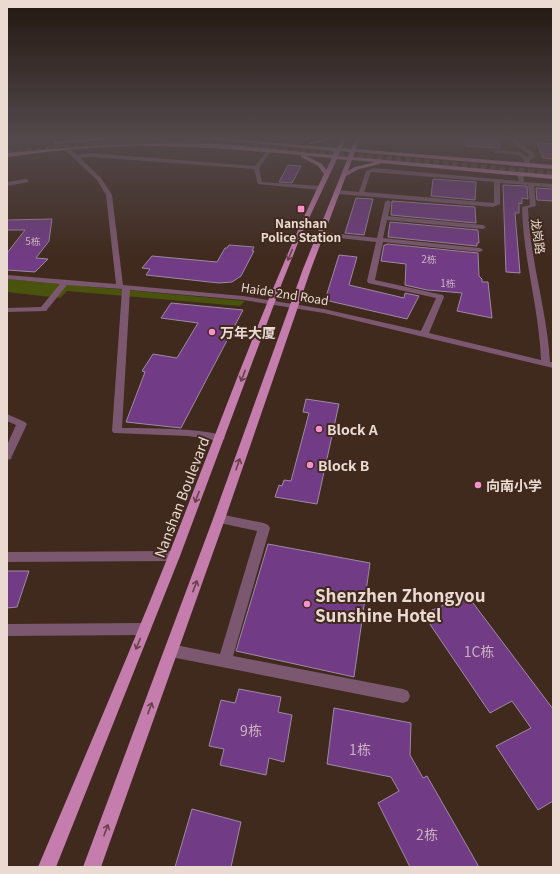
<svg xmlns="http://www.w3.org/2000/svg" width="560" height="874" font-family="Georgia,'Noto Sans SC',serif">
	<style>
		.green { fill: #49530d }
		.building { fill: #723b85; stroke: #9c8ba3 }
		.lines { fill: none; stroke-linecap: round; stroke-linejoin: round }
		.highway-tunnel { stroke: #5a4438; stroke-width: 6; stroke-dasharray: 6 3.5; stroke-linecap: butt }
		.minor { fill: #7b586f; fill-rule: evenodd }
		.major { fill: #c57dae; fill-rule: evenodd }
		.oneway { stroke: #684248 }
		.poi-dot { fill: #f890cd; stroke: #40291d; stroke-width: 1.5 }
		.labels { text-anchor: middle; dominant-baseline: central; stroke-width: 4; stroke-linejoin: round; paint-order: stroke }
		.far-number-label { font-size: 10px; fill: #ccb2bf }
		.far-poi-label { font-size: 12px; font-weight: bold; fill: #eadad2; stroke: #40291d }
		.far-street-label { font-size: 12px; fill: #eadad2; stroke: #40291d }
		.poi-label { font-size: 14px; font-weight: bold; fill: #eadad2; stroke: #40291d; text-anchor: start }
		.street-label { font-size: 14px; fill: #eadad2; stroke: #40291d }
		.near-number-label { font-size: 14px; fill: #ccb2bf }
		.near-poi-label { font-size: 17px; font-weight: bold; fill: #eadad2; stroke: #40291d; text-anchor: start }
	</style>
	<rect width="100%" height="100%" fill="#40291d"/>
	<!-- green -->
	<path class="green" d="M7,279L245,301L240,306L67,291L60,298L7,292Z"/>
	<!-- building -->
	<g class="building">
		<path d="M466,138H499L500,148L466,146Z"/>
		<path d="M537,143L553,144V159L543,158Z"/>
		<path d="M288,165L301,166L292,183L279,182Z"/>
		<path d="M433,179L476,182L475,200L431,196Z"/>
		<path d="M503,185L527,186L528,199L522,198V204L519,203V213H515L520,273L506,272Z"/>
		<path d="M536,188L553,189V201L537,200Z"/>
		<path d="M356,198L373,199L364,235L345,233Z"/>
		<path d="M392,201L475,207L476,223L391,215Z"/>
		<path d="M52,219L49,241L36,258L48,259L35,272L7,270V253L25,230H7V220Z"/>
		<path d="M390,222L478,230L479,243H477V246L388,237Z"/>
		<path d="M387,244L478,253L479,276L482,279V282H488L492,318L457,311L462,293L427,290L405,285L406,264L381,261L384,245H386Z"/>
		<path d="M229,245L254,247L252,251H254L241,276L232,282L219,283L146,275L150,269L142,268L152,256L217,262L225,248H227Z"/>
		<path d="M339,255L357,257L349,285L404,298L405,293L419,296L407,319L325,300Z"/>
		<path d="M171,303L243,310L181,428L126,422L145,372L142,371L153,354L177,358L198,323L161,318Z"/>
		<path d="M306,399L339,404L317,504L275,497L279,485L282,486L284,480L291,481L309,413L303,412Z"/>
		<path d="M268,544L370,563L354,677L236,651Z"/>
		<path d="M7,571H29L17,607L7,608Z"/>
		<path d="M467,595L553,709V801L538,810L496,746L531,728L512,701L490,713L423,614Z"/>
		<path d="M239,689L281,697L278,712L292,715L284,762L269,758L266,775L220,765L224,749L209,746L221,700L235,703Z"/>
		<path d="M334,708L411,723L410,755L423,778L427,776L479,867H410L378,803L399,791L391,777L327,764Z"/>
		<path d="M192,809L241,822L231,867H175Z"/>
	</g>
	<g class="lines">
		<!-- highway-tunnel -->
		<path class="highway-tunnel" d="M7,153L113,144L199,143L262,147L553,174"/>
		<!-- minor -->
		<g class="minor">
			<path d="M51,138H56L60,142L56,143Z"/>
			<path d="M258,138H263L257,143H253V141Z"/>
			<path d="M508,138H513L534,153L535,157L530,160L529,166H525L524,160L519,155L495,153V151L497,150L521,152L527,157L529,156V155Z"/>
			<path d="M65,148H69L77,155L91,153L255,166L269,148L272,150L259,168L262,182L320,186L323,188L320,190L258,184L254,169L91,157L80,158L101,178L112,195L123,285L243,296L324,309L421,331L436,298L368,283L367,281L376,242L321,236L318,234L321,232L377,238L385,202L388,200L391,202L388,216L483,225L486,227L483,229L387,220L383,238L480,248L483,250L480,252L383,242L375,280L443,295L444,297L429,333L541,360C539,308 523,258 522,207L530,205L528,185L500,183V204L493,207L338,194L335,192L338,190L359,192L366,171L374,168L519,181L517,174L520,172L523,174L524,182L553,184V188L534,186L536,206L528,208C530,260 547,310 550,362H553V368L324,313L243,300L130,290L122,428C138,428 218,428 225,438L220,441L188,436L114,433L112,431L122,289L67,285L46,311L7,312V308L41,307L60,284L7,279V275L116,284L106,195L97,180L65,150ZM371,172L494,182V203L364,192Z"/>
			<path d="M26,179L28,180V182L7,186V182Z"/>
			<path d="M7,414L25,422L27,424L12,456L11,459L7,460V445L16,425L7,421Z"/>
			<path d="M219,514L264,523L268,525L270,528L233,656L403,689L408,691L410,696L408,701L403,703L166,656L164,651L166,646L171,644L220,654L257,531L215,522L213,519L215,516Z"/>
			<path d="M174,551L178,552L180,556L178,560L174,561L7,562V552Z"/>
			<path d="M144,623L149,625L151,629L149,633L144,635L7,636V624Z"/>
		</g>
		<!-- major -->
		<g class="major">
			<path d="M99,138H121L55,144L53,143L55,142Z"/>
			<path d="M198,138H219L337,148L342,138H346L342,148L351,149L356,138H360L356,149L553,165V169L355,152L353,157L553,175V179L380,163V164L359,169L346,176L311,269L225,519L101,867H83L213,519L303,269L347,160L337,159L302,233L282,283L180,556L56,867H38C82,763 127,659 169,554C219,427 265,297 324,174L318,166L301,157V155C241,150 182,145 122,146C84,147 45,152 7,157V153C78,146 144,142 216,144C255,146 294,152 333,155L335,151ZM340,151L350,152L348,157L338,156ZM306,156L332,158L326,170L322,164ZM352,160L375,162L355,167L348,171Z"/>
			<path d="M326,138H335L311,144L309,143Z"/>
		</g>
	</g>
	<!-- one-way arrows -->
	<defs><path id="oneway-shaft" d="M-6 0H5M1.5-3L5.5 0L1.5 3" fill="none" stroke-width="1.6" stroke-linecap="round" stroke-linejoin="round"/></defs>
	<g class="oneway">
		<use href="#oneway-shaft" transform="translate(290 255) rotate(113)"/>
		<use href="#oneway-shaft" transform="translate(243 376) rotate(111)"/>
		<use href="#oneway-shaft" transform="translate(238 464) rotate(-71)"/>
		<use href="#oneway-shaft" transform="translate(197 497) rotate(111)"/>
		<use href="#oneway-shaft" transform="translate(195 586) rotate(-70)"/>
		<use href="#oneway-shaft" transform="translate(138 644) rotate(112)"/>
		<use href="#oneway-shaft" transform="translate(150 708) rotate(-70)"/>
		<use href="#oneway-shaft" transform="translate(106 830) rotate(-70)"/>
	</g>
	<!-- sky -->
	<linearGradient id="sky" x2="0" y2="1"><stop stop-color="#231710"/><stop offset="0.53" stop-color="#53494c"/><stop offset="1" stop-color="#53494c" stop-opacity="0"/></linearGradient>
	<rect width="560" height="260" fill="url(#sky)"/>
	<!-- markers -->
	<g class="poi-dot">
		<rect x="297" y="205" width="8" height="8" rx="2"/>
		<circle cx="212" cy="332" r="4"/>
		<circle cx="319" cy="429" r="4"/>
		<circle cx="310" cy="465" r="4"/>
		<circle cx="478" cy="485" r="4"/>
		<circle cx="307" cy="604" r="4"/>
	</g>
	<g class="labels">
		<!-- far-number labels -->
		<g class="far-number-label">
			<text x="33" y="240">5栋</text>
			<text x="429" y="258">2栋</text>
			<text x="448" y="282">1栋</text>
		</g>
		<!-- far-poi labels -->
		<g class="far-poi-label">
			<text x="301" y="222">Nanshan<tspan x="301" dy="14">Police Station</tspan></text>
		</g>
		<!-- far-street labels -->
		<g class="far-street-label">
			<text transform="translate(539 236) rotate(82)">龙岗路</text>
			<text transform="translate(285 293) rotate(9)">Haide 2nd Road</text>
		</g>
		<!-- poi labels -->
		<g class="poi-label">
			<text x="220" y="332">万年大厦</text>
			<text x="327" y="429">Block A</text>
			<text x="318" y="465">Block B</text>
			<text x="486" y="485">向南小学</text>
		</g>
		<!-- street labels -->
		<g class="street-label">
			<text transform="translate(181 497) rotate(-69)">Nanshan Boulevard</text>
		</g>
		<!-- near-number labels -->
		<g class="near-number-label">
			<text x="479" y="651">1C栋</text>
			<text x="251" y="730">9栋</text>
			<text x="360" y="749">1栋</text>
			<text x="427" y="834">2栋</text>
		</g>
		<!-- near-poi labels -->
		<g class="near-poi-label">
			<text x="315" y="594">Shenzhen Zhongyou<tspan x="315" dy="20">Sunshine Hotel</tspan></text>
		</g>
	</g>
	<!-- border -->
	<rect width="560" height="874" fill="none" stroke="#eadad2" stroke-width="16"/>
</svg>
